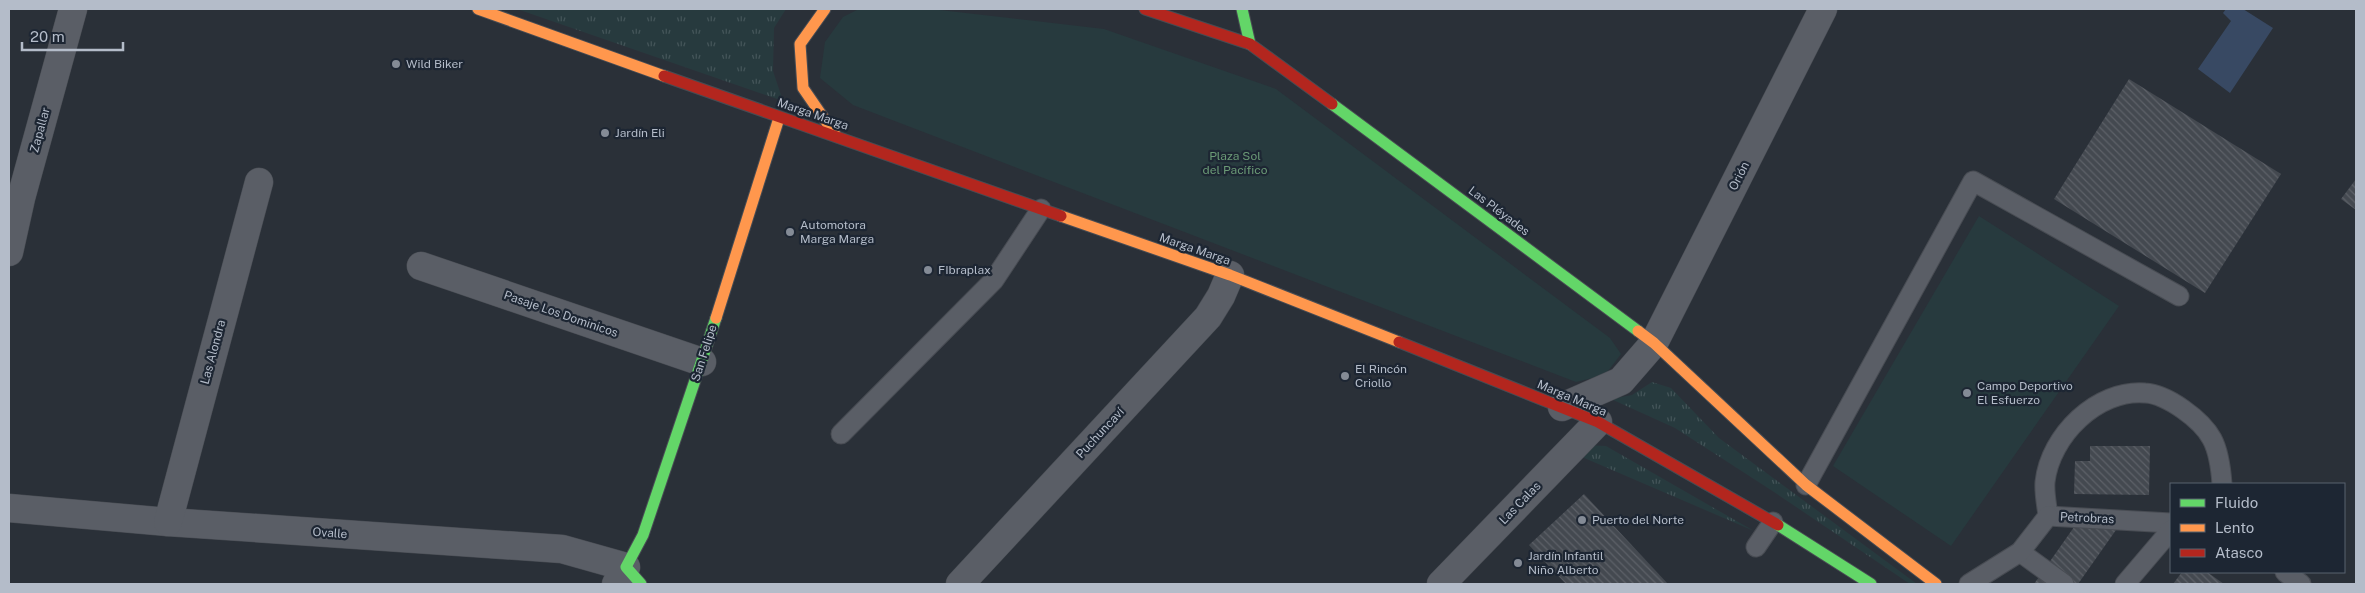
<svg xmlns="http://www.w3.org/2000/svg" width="2365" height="593" font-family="'Public Sans',sans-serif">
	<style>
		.grass { fill: url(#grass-tufts) }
		.green { fill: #273a3e }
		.water { fill: #384963 }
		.building { fill: url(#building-back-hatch) }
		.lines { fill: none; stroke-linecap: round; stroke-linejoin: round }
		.lane-casing { stroke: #484c53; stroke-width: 21 }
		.street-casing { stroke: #484c53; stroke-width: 29 }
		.fast-casing { stroke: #484c53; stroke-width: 13 }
		.slow-casing { stroke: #484c53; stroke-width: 13 }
		.jam-casing { stroke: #484c53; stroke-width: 13 }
		.lane { stroke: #5a5e66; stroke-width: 19 }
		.street { stroke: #5a5e66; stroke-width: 28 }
		.fast { stroke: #63d668; stroke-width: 11 }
		.slow { stroke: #ff974d; stroke-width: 11 }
		.jam { stroke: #b3261e; stroke-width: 11 }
		.poi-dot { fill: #848b96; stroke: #1d2633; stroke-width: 2 }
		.labels { text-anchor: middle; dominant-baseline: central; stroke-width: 4.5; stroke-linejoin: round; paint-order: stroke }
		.poi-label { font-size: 12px; fill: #b4bcc9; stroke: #1d2633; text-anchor: start }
		.street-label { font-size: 12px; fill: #b4bcc9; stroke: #1d2633 }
		.park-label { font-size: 12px; fill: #6b9a76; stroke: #1d2633 }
	</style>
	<defs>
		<pattern id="grass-tufts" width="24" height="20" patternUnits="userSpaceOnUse" patternTransform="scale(1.25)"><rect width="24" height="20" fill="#273a3e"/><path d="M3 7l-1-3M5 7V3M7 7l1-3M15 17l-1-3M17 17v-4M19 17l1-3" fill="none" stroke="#445559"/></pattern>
		<pattern id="building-back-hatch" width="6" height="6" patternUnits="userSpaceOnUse" patternTransform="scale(1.25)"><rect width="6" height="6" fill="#444950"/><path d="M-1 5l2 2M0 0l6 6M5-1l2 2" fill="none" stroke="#5d6168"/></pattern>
	</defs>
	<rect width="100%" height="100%" fill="#2a3038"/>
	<!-- grass -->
	<g class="grass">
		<path d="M517,9H786L774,28L773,71L783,101Z"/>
		<path d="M1652,382L1671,388L1719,438L1917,584H1910L1774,492L1675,428L1611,399L1632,395Z"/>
		<path d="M1585,445L1606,446L1754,531L1575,454Z"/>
	</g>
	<!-- green -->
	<g class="green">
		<path d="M859,9H931L1104,29L1276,89L1610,338L1621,354L1605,375L1576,382L853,105L820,78L825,42L843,17Z"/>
		<path d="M1979,216L2119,306L1951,546L1833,466Z"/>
	</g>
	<!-- water -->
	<path class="water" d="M2226,9H2243L2273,28L2230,93L2198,69L2231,21L2223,13Z"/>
	<!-- building -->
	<g class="building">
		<path d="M2129,79L2281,174L2205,293L2054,199Z"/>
		<path d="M2356,179V210L2341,199Z"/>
		<path d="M2090,446H2150L2149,495L2074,494L2075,461H2090Z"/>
		<path d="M1584,494L1668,584H1566L1529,545Z"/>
		<path d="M2086,510L2116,530L2078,584H2034Z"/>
		<path d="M2182,572H2207L2224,584H2173Z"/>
	</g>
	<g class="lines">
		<defs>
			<g id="lane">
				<path d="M841,434L994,280L1041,209"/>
				<path d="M1806,485L1973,181L2179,296"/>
				<path d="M2048,516C2047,506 2044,493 2045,482C2050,436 2097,389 2145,393C2167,394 2202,420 2212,439C2219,452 2221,470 2222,484"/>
				<path d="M2048,516L2171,523"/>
				<path d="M1756,547L1773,522"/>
				<path d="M2020,552L2064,584"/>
				<path d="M2285,572L2301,584"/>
				<path d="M1969,584L2020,552L2048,516"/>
				<path d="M2125,584L2171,530"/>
			</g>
			<g id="street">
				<path d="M9,252L21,198L73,9"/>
				<path d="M421,266L702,362"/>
				<path d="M1562,407L1621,381L1654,343L1823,9"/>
				<path d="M9,508L168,522L562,549L626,567L616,584"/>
				<path d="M168,522L259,182"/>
				<path d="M960,584L1208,317L1221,296L1230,275"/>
				<path d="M1441,584L1598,422"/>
			</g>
			<g id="fast">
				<path d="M1242,9L1250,44"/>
				<path d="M1332,104L1638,331"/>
				<path d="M1778,525L1871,584"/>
				<path d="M641,584L626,567L643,535L716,318"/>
			</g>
			<g id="slow">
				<path d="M478,9L664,76"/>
				<path d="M825,9L800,44L803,88L836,136"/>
				<path d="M1061,216L1230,275L1399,342"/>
				<path d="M716,318L779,118"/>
				<path d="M1638,331L1654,343L1806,485L1936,584"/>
			</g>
			<g id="jam">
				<path d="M1145,9L1250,44L1332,104"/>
				<path d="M664,76L1061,216"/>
				<path d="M1399,342L1598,422L1778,525"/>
			</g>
		</defs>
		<!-- lane casing -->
		<use href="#lane" class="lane-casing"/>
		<!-- street casing -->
		<use href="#street" class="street-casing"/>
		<!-- fast casing -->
		<use href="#fast" class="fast-casing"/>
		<!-- slow casing -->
		<use href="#slow" class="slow-casing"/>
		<!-- jam casing -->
		<use href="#jam" class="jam-casing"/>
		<!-- lane -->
		<use href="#lane" class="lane"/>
		<!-- street -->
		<use href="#street" class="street"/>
		<!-- fast -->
		<use href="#fast" class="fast"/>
		<!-- slow -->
		<use href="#slow" class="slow"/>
		<!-- jam -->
		<use href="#jam" class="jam"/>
	</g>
	<!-- markers -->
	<g class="poi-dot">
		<circle cx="396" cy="64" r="5"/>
		<circle cx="605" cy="133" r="5"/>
		<circle cx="790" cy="232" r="5"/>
		<circle cx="928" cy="270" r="5"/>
		<circle cx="1345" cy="376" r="5"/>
		<circle cx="1967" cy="393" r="5"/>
		<circle cx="1582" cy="520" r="5"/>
		<circle cx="1518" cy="563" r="5"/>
	</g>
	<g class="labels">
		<!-- poi labels -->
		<g class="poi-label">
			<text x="406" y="64">Wild Biker</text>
			<text x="615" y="133">Jardín Eli</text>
			<text x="800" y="225">Automotora<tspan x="800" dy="14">Marga Marga</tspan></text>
			<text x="938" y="270">FIbraplax</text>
			<text x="1355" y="369">El Rincón<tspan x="1355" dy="14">Criollo</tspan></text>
			<text x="1977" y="386">Campo Deportivo<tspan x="1977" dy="14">El Esfuerzo</tspan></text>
			<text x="1592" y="520">Puerto del Norte</text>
			<text x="1528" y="556">Jardín Infantil<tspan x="1528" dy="14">Niño Alberto</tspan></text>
		</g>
		<!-- street labels -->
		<g class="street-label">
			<text transform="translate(813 114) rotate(19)">Marga Marga</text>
			<text transform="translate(40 130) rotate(-75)">Zapallar</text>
			<text transform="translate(1739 176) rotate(-63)">Orión</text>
			<text transform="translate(1499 211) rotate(37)">Las Pléyades</text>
			<text transform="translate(1195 249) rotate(19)">Marga Marga</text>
			<text transform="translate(561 314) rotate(19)">Pasaje Los Dominicos</text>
			<text transform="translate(213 352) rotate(-75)">Las Alondra</text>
			<text transform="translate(704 353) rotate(-72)">San Felipe</text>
			<text transform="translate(1572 398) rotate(23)">Marga Marga</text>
			<text transform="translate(1100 433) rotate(-47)">Puchuncaví</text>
			<text transform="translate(1520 503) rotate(-46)">Las Calas</text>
			<text transform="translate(2087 518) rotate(3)">Petrobras</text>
			<text transform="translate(330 533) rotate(4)">Ovalle</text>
		</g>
		<!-- park labels -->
		<g class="park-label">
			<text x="1235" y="156">Plaza Sol<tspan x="1235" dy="14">del Pacífico</tspan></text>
		</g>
	</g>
	<!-- border -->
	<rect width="2365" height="593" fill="none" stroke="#b4bcc9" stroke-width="20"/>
	<!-- legend -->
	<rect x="2170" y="483" width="175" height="90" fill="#1d2633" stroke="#59626f"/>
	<rect x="2180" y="499" width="25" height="8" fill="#63d668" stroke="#59626f"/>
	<text x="2215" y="508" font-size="15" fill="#b4bcc9">Fluido</text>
	<rect x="2180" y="524" width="25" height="8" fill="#ff974d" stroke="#59626f"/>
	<text x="2215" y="533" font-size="15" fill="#b4bcc9">Lento</text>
	<rect x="2180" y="549" width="25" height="8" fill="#b3261e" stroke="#59626f"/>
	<text x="2215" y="558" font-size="15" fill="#b4bcc9">Atasco</text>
	<!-- scale -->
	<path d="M22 42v8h101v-8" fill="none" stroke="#b4bcc9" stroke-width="2.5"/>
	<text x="30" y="42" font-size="15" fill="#b4bcc9" stroke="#1d2633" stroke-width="4" paint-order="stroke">20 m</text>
</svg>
